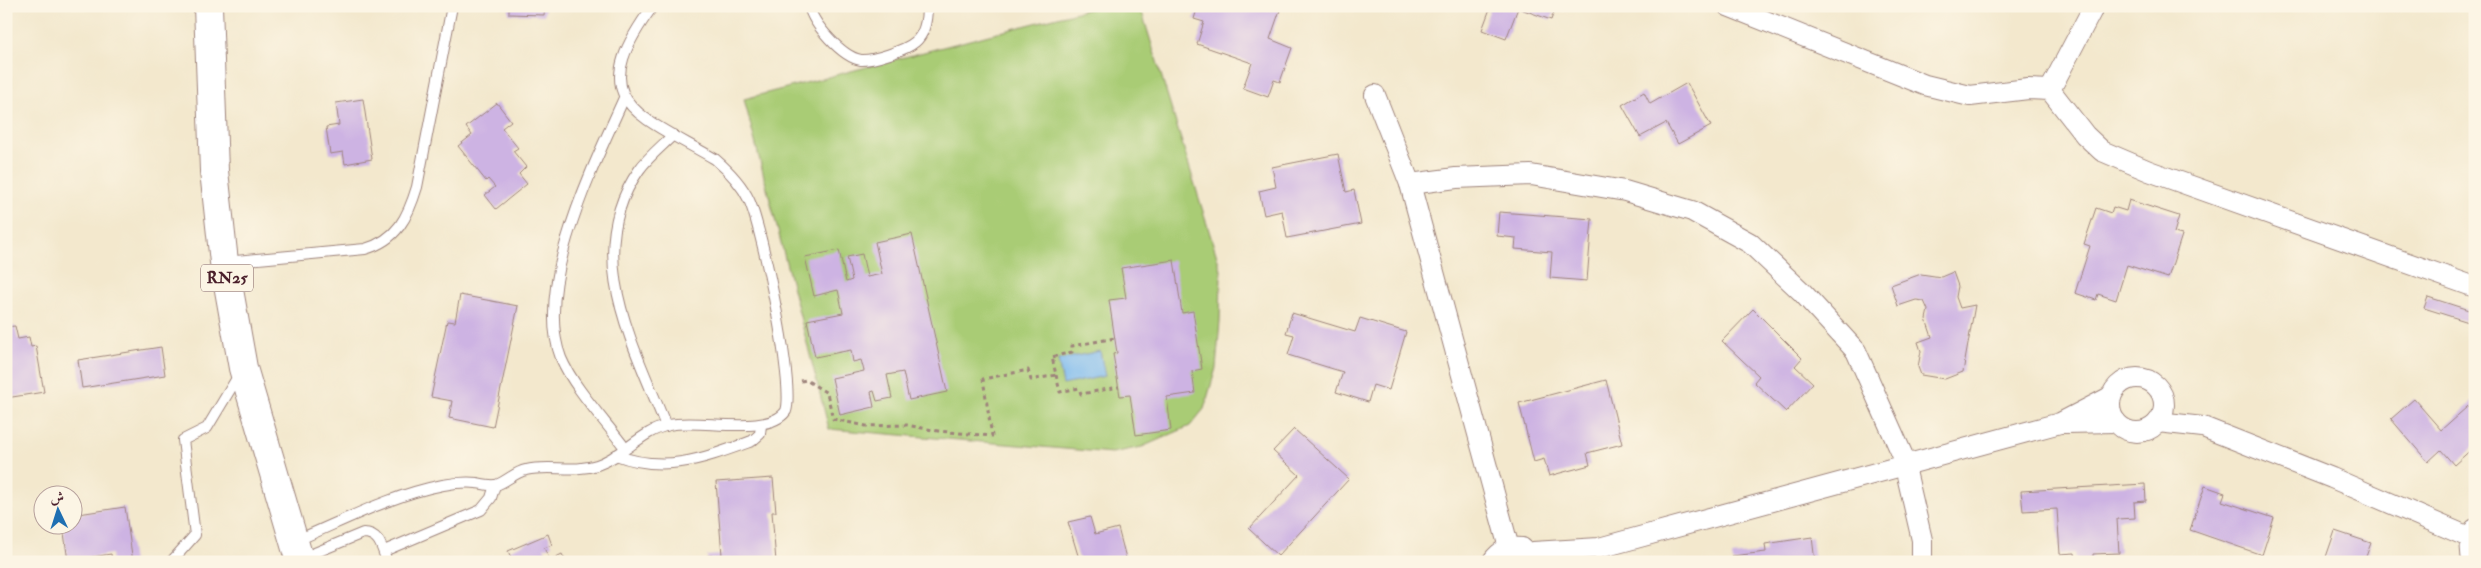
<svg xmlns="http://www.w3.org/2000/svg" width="2481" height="568" font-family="'IM FELL Double Pica',Amiri,serif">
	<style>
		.green { fill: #a9cc75; stroke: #7a7650 }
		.water { fill: #7bbaef; stroke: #626c8d }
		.building { fill: #cdb3e3 }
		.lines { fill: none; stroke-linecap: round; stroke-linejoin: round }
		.service-casing { stroke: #9e847c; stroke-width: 12 }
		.minor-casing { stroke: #9e847c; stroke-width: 22 }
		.primary-casing { stroke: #9e847c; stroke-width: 30 }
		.path { stroke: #9e847c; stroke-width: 3; stroke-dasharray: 4 4; stroke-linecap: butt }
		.service { stroke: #fff; stroke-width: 10 }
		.minor { stroke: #fff; stroke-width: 20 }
		.primary { stroke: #fff; stroke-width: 28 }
		.labels { text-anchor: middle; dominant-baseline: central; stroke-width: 4; stroke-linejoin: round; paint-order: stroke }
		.shield { fill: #fcf5e5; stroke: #7f5f63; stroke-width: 1 }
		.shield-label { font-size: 16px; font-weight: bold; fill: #4a1f2b }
	</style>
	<rect width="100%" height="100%" fill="#fcf5e5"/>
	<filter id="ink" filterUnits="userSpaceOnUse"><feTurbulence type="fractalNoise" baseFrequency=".02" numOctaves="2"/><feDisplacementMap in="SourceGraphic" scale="10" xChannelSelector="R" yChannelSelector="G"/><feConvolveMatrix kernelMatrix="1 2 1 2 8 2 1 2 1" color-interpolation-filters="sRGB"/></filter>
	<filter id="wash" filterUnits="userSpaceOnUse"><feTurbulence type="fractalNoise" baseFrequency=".0096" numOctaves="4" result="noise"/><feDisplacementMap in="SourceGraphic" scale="20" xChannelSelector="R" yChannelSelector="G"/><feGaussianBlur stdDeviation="1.12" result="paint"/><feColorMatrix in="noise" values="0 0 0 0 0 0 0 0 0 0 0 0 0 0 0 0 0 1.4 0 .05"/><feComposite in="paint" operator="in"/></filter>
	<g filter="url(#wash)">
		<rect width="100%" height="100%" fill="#f3e8cd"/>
		<!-- green -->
		<path class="green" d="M1100,6H1140L1221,270L1220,322L1216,368L1204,409L1190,426L1142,447L1112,453L829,429L744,99Z"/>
		<!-- water -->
		<path class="water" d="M1100,351L1105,376L1063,385L1058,360Z"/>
		<g id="blocks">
			<!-- building -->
			<g class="building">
				<path d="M509,6H545L544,15L509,14Z"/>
				<path d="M1198,6H1270L1280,10L1270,39L1292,48L1280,82L1274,80L1268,97L1243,88L1252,63L1197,44L1204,22L1194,19Z"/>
				<path d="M1491,6H1556L1551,20L1518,8L1506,39L1482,30Z"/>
				<path d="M1687,83L1711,126L1678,144L1666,123L1640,137L1622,105L1644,92L1650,104Z"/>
				<path d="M363,99L372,159L345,164L343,152L330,154L326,127L339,125L336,103Z"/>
				<path d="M497,103L511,121L502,128L518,148L513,151L526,167L519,174L527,184L496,209L485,195L495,187L488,179L486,181L458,146L472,135L466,127Z"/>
				<path d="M1338,154L1346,192L1354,190L1361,224L1287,238L1282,211L1264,215L1259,191L1276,187L1272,167Z"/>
				<path d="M2129,200L2179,216L2174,233L2182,235L2168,278L2127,265L2116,300L2098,294L2096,300L2075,293L2090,246L2084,244L2096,208L2111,213L2113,207L2126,211Z"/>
				<path d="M1499,212L1592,219L1587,281L1550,278L1552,252L1515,249L1516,238L1497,236Z"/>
				<path d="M912,234L947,392L909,400L903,372L887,375L892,398L877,401L874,391L871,392L874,407L840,415L832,378L864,371L861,360L853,362L851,350L815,357L807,320L843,313L838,290L814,296L805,257L839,250L846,282L852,280L847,257L862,254L867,277L882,274L875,242Z"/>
				<path d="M1174,260L1182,313L1193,311L1202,369L1192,371L1195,393L1167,397L1171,430L1136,435L1130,395L1120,396L1113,354L1117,353L1109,300L1126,298L1121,268Z"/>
				<path d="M1953,272L1958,286L1956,297L1960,308L1975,305L1963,372L1945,379L1921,375L1918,367L1921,351L1918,342L1932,337L1926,319L1928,310L1924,301L1916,300L1898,306L1891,285L1921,274L1941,277Z"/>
				<path d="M460,295L518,306L493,427L449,418L452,401L431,397L447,321L455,322Z"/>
				<path d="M2428,297L2475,312V324L2424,308Z"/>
				<path d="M1753,309L1802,358L1795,366L1813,383L1786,412L1754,382L1759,376L1722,341Z"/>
				<path d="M1292,313L1355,332L1360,318L1406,332L1389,390L1373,385L1368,402L1336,392L1343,372L1288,355L1294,335L1286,333Z"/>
				<path d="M15,326L18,339L29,337L31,347L36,346L44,392L6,398V327Z"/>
				<path d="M161,347L165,375L82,388L78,360Z"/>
				<path d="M1606,380L1622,444L1587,453L1590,465L1549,476L1544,459L1534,462L1519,403Z"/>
				<path d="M2414,399L2441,430L2475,400V446L2454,465L2441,450L2428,462L2391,419Z"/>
				<path d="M1294,429L1349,479L1278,556L1249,529L1299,475L1273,451Z"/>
				<path d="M773,478L776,512H772L776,562H708L707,556L722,555L716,482Z"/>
				<path d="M2145,484L2146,501L2134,502L2135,518L2117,519L2119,553L2093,554V562H2076L2075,553L2060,554L2057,509L2023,511L2021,491Z"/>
				<path d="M2205,486L2225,493L2222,501L2274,518L2262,555L2190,530Z"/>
				<path d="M125,507L133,562H112L111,554L68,561L63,526H72V515Z"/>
				<path d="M1090,517L1095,534L1118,528L1127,562H1080L1068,522Z"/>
				<path d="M2335,531L2371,543L2364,562H2338L2326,557Z"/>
				<path d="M548,534L552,545L544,548L550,560L562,554L566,562H513L508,551Z"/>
				<path d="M1812,537L1815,562H1733L1732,556L1766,552L1765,544Z"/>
			</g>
		</g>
	</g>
	<g filter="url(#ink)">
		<use href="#blocks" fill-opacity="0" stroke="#9e847c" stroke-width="1"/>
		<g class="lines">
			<defs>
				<g id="service">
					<path d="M809,6C813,24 842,57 861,60C872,61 906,50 915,42C925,34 927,18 927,6"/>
					<path d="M624,98C594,165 533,286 561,358C573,387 606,422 625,448"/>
					<path d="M225,262L365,249C397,240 408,217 417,187L452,6"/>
					<path d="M666,426C634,345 581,253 639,170C648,157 662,146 673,135"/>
					<path d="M616,455C665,474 705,458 752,441L760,434L761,425"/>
					<path d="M295,541C343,521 391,495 443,485C454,483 466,482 477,483C482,484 490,486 496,485C506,482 515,472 526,470C549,464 573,473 597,465C624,456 641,431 669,425C699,418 768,437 786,411C795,386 762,228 749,200C741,183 729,171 715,159C636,113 582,102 653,6"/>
					<path d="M384,551L481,510L491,498L495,485"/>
					<path d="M300,559L363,533C380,533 382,548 387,562"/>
					<path d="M171,562L195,535L183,440L207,428L240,373"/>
				</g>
				<g id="minor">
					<path d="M1728,6L1925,85L1970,96L2028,89L2050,90L2085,135L2102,151L2149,171L2475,287"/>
					<path d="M2050,90L2094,6"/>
					<path d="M1375,95L1410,184L1509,548"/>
					<path d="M1410,184L1456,178L1531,175L1625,191L1692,211L1750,243L1802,292L1856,351L1902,454L1922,540V562"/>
					<circle cx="2137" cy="405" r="27"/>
					<path d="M2158,422L2203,427L2332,478L2471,538"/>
					<path d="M2064,423L2116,422"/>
					<path d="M1533,552L1599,548L2060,423L2110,397"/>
					<path d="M1492,562C1500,550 1509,547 1522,548"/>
					<path d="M2473,562C2469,550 2470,540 2475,529"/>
				</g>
				<path id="primary" d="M208,6L214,171L224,262L243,368L300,562"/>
			</defs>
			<!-- service casing -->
			<use href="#service" class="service-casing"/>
			<!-- minor casing -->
			<use href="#minor" class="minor-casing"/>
			<!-- primary casing -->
			<use href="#primary" class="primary-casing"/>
			<!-- path -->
			<g class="path">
				<path d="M1056,375L1060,392L1079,388L1081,394L1119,387"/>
				<path d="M801,381L806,380L827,393L833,419L866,426L907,425L938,431L992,436L983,379L1028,370L1031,380L1056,375L1052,357L1072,352V346L1115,338"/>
			</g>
			<!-- service -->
			<use href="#service" class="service"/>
			<!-- minor -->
			<use href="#minor" class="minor"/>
			<!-- primary -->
			<use href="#primary" class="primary"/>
		</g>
	</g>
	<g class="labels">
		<!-- shield labels -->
		<rect class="shield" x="201" y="264.5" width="52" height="27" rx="4"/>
		<g class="shield-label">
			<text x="227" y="278">RN25</text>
		</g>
	</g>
	<!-- margin -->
	<rect width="2481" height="568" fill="none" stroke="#fcf5e5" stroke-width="25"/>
	<!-- north arrow -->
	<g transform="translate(58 510) rotate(356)"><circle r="24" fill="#fcf5e5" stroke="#b59f9b"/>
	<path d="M0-4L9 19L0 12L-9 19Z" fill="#1f6fb2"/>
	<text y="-8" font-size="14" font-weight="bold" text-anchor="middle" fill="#4a1f2b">ش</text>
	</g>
</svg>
